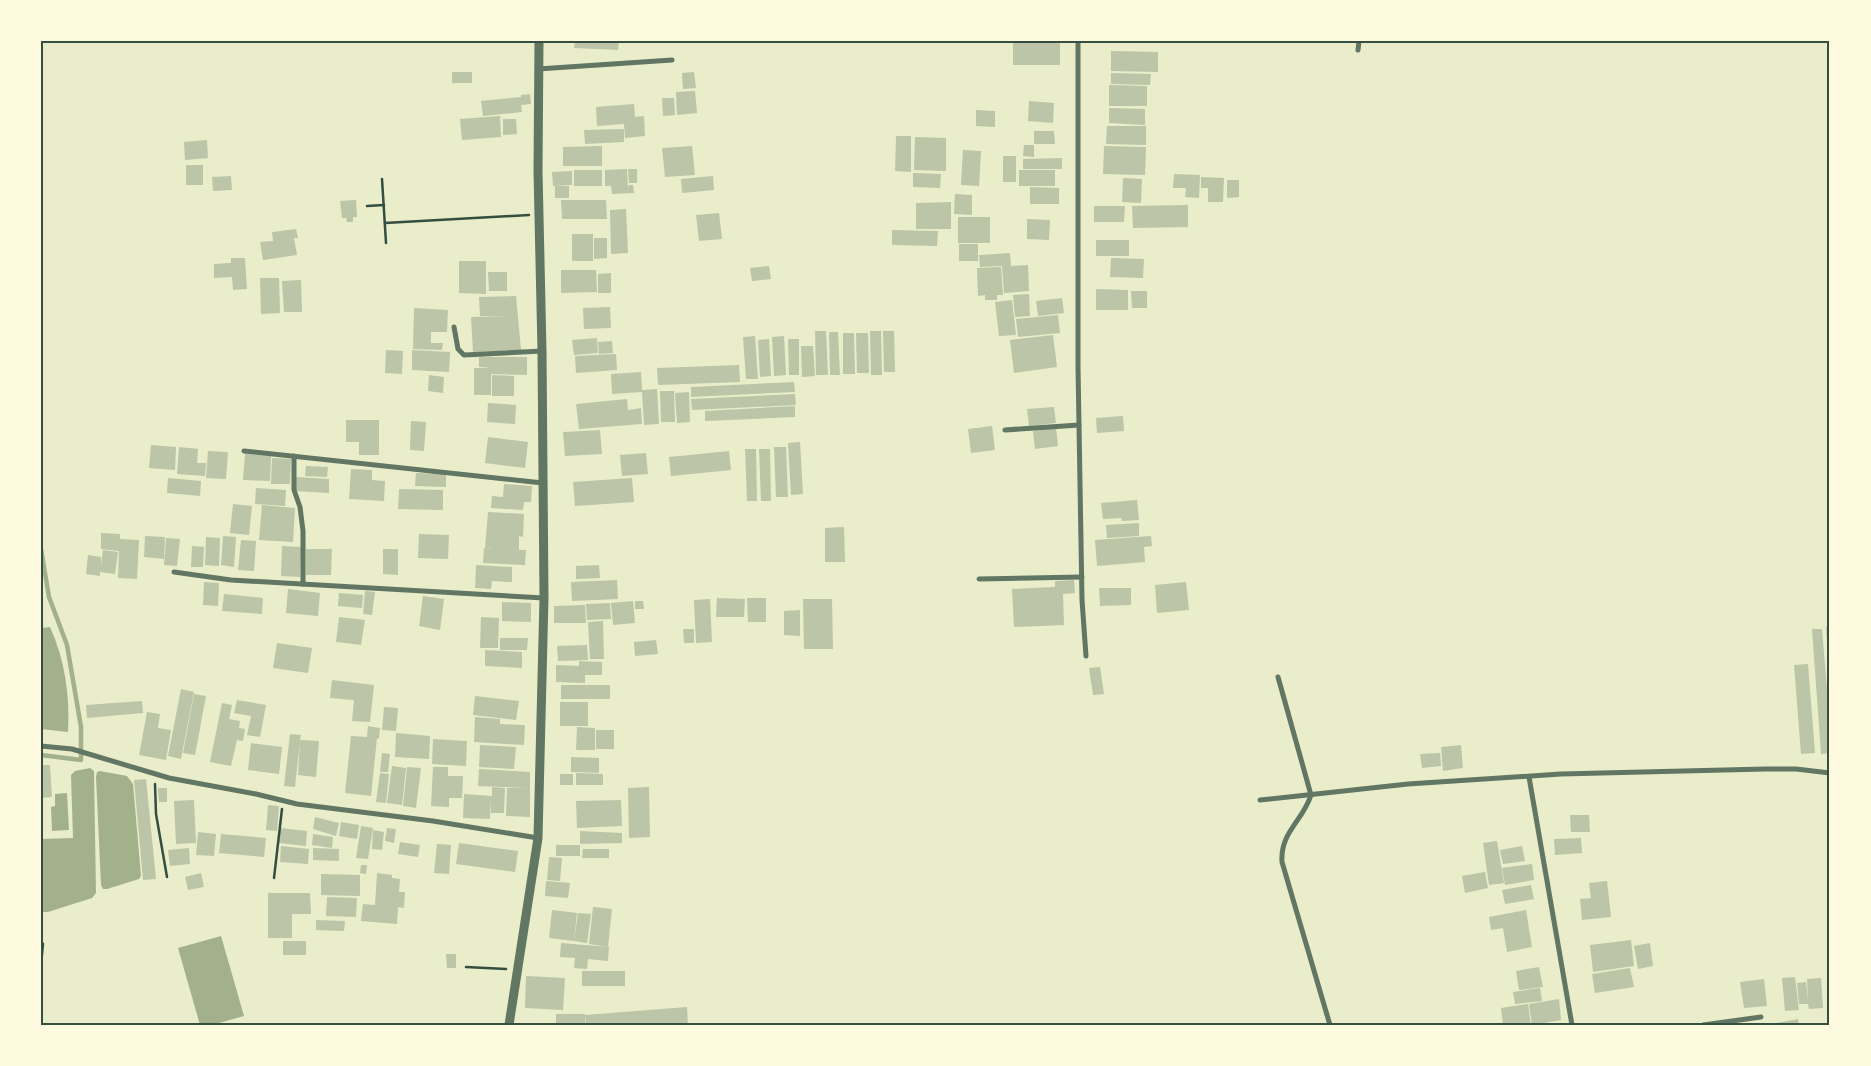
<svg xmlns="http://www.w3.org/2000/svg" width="1871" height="1066" font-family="Lato,sans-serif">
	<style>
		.water { fill: #a3b18a }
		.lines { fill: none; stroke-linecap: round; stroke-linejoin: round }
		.stream { stroke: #a3b18a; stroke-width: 4.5 }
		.building { fill: #bcc5a7 }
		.path { stroke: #344e41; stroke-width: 2.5 }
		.minor { stroke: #617663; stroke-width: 5 }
		.tertiary { stroke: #617663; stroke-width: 9 }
		.neatline { fill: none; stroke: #344e41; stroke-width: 2 }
	</style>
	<rect width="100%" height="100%" fill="#e9edc9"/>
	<!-- water -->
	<g class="water">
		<path d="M50,627C65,660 70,696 68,732L41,729V628Z"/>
		<path d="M90,768L94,771L96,893L92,898L48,912H41V839L73,838L71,775L75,771Z"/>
		<path d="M100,771L127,776L133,784L141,876L139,879L107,889H103L101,885L96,777L97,772Z"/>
		<path d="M67,793L69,830L52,831L51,807L55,806V794Z"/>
		<path d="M221,936L244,1016L212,1025H200L178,948Z"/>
	</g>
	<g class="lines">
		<!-- stream -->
		<path class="stream" d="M41,549L49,597L67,645L81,727V760L41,755"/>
	</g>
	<!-- building -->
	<g class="building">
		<path d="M575,41H619L618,50L574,48Z"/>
		<rect x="1013" y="42" width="47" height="23"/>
		<path d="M1111,51L1158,52V72L1111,71Z"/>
		<rect x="452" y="72" width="20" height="11"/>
		<path d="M694,72L696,88L683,89L682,73Z"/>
		<path d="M1111,73L1151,74L1150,85L1111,84Z"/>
		<path d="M1109,85L1147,86V106H1109Z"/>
		<path d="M695,91L697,113L677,115L676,92Z"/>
		<path d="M530,94L531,104L521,105L522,112L483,116L481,101L521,97V95Z"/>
		<path d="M662,98H674L675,115L663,116Z"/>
		<path d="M1029,101L1054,103L1053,123L1028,121Z"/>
		<path d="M634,104L635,117L644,116L645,136L625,138L624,124L597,126L596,107Z"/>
		<path d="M1109,108L1145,109V125L1109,123Z"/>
		<path d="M976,110L995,111V127L976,126Z"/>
		<path d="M500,116L501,137L462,140L460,119Z"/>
		<path d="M503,119H516L517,134L503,135Z"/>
		<path d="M1107,126H1146V145L1106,144Z"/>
		<path d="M624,129V142L585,144L584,130Z"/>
		<path d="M1034,131H1054L1055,144H1034Z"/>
		<path d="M896,136H911V172L895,171Z"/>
		<path d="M915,137L946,138V171L914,170Z"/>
		<path d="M207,140L208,158L185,160L184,142Z"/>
		<path d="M1024,145H1034V157L1023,156Z"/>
		<path d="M602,146V166H563V147Z"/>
		<path d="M692,146L695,175L665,177L662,148Z"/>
		<path d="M1104,146L1146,147L1145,175L1103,174Z"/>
		<path d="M963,150L981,151L979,186L961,185Z"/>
		<rect x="1003" y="156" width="13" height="26"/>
		<path d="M1062,158V169H1023V159Z"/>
		<rect x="186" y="165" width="17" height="20"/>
		<path d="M627,169L628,188L629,185H633L634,193L612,194L611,186H605V170Z"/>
		<path d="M628,169H637V183H629Z"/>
		<rect x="574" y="170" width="28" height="16"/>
		<rect x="1019" y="170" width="36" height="16"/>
		<path d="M572,171V185L553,186L552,172Z"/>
		<path d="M913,173L941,174L940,188L913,187Z"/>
		<path d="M1174,174L1200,175L1199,198L1185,197L1186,188H1173Z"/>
		<path d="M231,176L232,190L213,191L212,177Z"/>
		<path d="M713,176L714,190L682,193L681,179Z"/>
		<path d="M1201,177L1224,178L1223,202H1208V188H1201Z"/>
		<path d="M1123,178L1142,179L1141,203L1122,202Z"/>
		<path d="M1227,180H1239V197L1227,198Z"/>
		<rect x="555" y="186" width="14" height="12"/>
		<path d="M1030,187L1059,188V204H1030Z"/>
		<path d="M955,194L972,195V215L954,214Z"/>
		<path d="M356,200L357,217H353V222H347L346,218H342L340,201Z"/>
		<path d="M561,200H606L607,219H562Z"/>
		<path d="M951,202V229H916V203Z"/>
		<path d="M1188,205V227L1133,228L1132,206Z"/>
		<path d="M1094,206H1125L1124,222H1094Z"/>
		<path d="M626,209L628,253L611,254L610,210Z"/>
		<path d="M719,213L722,239L699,241L696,215Z"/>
		<rect x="958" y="217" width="32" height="26"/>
		<path d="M1027,219L1050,220L1049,240L1027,239Z"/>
		<path d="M296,229L298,238H294L297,255L263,260L260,242L273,241L272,232Z"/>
		<path d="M892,230L938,231L937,246L892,245Z"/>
		<rect x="572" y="234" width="21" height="27"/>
		<path d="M594,238H607V258L594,259Z"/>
		<rect x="1096" y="240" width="33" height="16"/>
		<rect x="959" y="244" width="19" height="17"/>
		<path d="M1010,253L1011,266L1028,265L1029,291L1004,293L1002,266L980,267L979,255Z"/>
		<path d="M231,258H245L247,289L233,290L232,277L214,278V264L231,263Z"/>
		<path d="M1111,258L1144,259L1143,278L1110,277Z"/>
		<path d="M459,261H486V294L459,293Z"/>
		<path d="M769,266L771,279L752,281L750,268Z"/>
		<path d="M1001,267L1003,295H997V300H985V295L978,296L977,268Z"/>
		<path d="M561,270H596L597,292L561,293Z"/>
		<path d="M488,272H507V291H489Z"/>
		<path d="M611,273V293H598V274Z"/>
		<path d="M260,278H279L280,313L261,314Z"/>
		<path d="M301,280L302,312H284L282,281Z"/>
		<path d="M1096,289L1128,290V310H1096Z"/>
		<path d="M1131,291H1147V308H1132Z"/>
		<path d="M1029,294L1030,316L1015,317L1013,295Z"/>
		<path d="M516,296L521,350L473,352L471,317L510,316H480L479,297Z"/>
		<path d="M1062,298L1064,313L1038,316L1036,301Z"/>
		<path d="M1012,300L1016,335L999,336L995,302Z"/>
		<path d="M610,307L611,328L584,329L583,308Z"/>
		<path d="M414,308L448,310L447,332H431V343H443L442,350L413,349Z"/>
		<path d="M1058,315L1060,333L1018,337L1016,319Z"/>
		<path d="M815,331H826L828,375H816Z"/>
		<path d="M870,331H881L882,375H871Z"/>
		<path d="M883,331H894L895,372H884Z"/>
		<path d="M829,332H838L840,375H830Z"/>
		<path d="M843,333H854L855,374H843Z"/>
		<path d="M856,333H868L869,373H857Z"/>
		<path d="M1053,335L1057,367L1014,373L1010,340Z"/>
		<path d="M755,336L758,379H746L743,337Z"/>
		<path d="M784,336L786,375L774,376L772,337Z"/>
		<path d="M597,338L598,353L574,355L572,340Z"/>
		<path d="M769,339L771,376L760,377L758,340Z"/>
		<path d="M788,339H799V375H789Z"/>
		<path d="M612,341L613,353L599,354L598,342Z"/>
		<path d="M801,346H813L815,376L802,377Z"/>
		<path d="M386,350L403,351L402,374L385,373Z"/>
		<path d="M412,350L450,352L449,372L412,370Z"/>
		<path d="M616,354L617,370L576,373L575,356Z"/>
		<path d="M479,357H527V375L491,374V395H474V368H491L479,367Z"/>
		<path d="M739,365L740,382L658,385L657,368Z"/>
		<path d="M641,372L642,390L657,389L659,424L644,425L642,392L612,394L611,374Z"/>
		<path d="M429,375L444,377L443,393L428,391Z"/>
		<path d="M492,375L514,376V396H492Z"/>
		<path d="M794,382L795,392L691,397V387Z"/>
		<path d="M660,391H674L675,422H661Z"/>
		<path d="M689,392L690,422L677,423L675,393Z"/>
		<path d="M795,394L796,405L692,410L691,399Z"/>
		<path d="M627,399L628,410L641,408L642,424L579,429L576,404Z"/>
		<path d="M488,403L516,405L515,424L487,422Z"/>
		<path d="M795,406V417L705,421V411Z"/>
		<path d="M1054,407L1056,423L1029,426L1027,409Z"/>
		<path d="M1123,416L1124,431L1097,433L1096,418Z"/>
		<path d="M346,420H379V455H359V442H346Z"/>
		<path d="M411,421L426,422L424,451L410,450Z"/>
		<path d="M992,426L995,450L971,453L968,429Z"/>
		<path d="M1056,428L1058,446L1035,449L1033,431Z"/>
		<path d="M600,430L602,454L565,456L563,432Z"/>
		<path d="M488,437L528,442L525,468L485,463Z"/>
		<path d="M800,442L803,494L791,495L788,443Z"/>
		<path d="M151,445L176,447L175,470L149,468Z"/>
		<path d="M179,447L198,449L197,463H206L205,476L177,474Z"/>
		<path d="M774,447H786L788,497H776Z"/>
		<path d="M745,449H756L757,501H747Z"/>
		<path d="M759,449H770L771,501H761Z"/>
		<path d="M208,451L228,452L226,479L206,478Z"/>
		<path d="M729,451L731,470L671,476L669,457Z"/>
		<path d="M646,453L648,474L622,476L620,455Z"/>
		<path d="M245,454L271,456L270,481L243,480Z"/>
		<path d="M272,458L291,459L290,484H271Z"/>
		<path d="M306,466L328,467L327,477L305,476Z"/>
		<path d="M351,469L372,470V480L385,481L384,501L349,499Z"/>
		<path d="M416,473L446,474V487L415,486Z"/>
		<path d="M296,477L329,479V493L295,491Z"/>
		<path d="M168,478L201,481L200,496L167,493Z"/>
		<path d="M632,478L634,502L575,506L573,482Z"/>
		<path d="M504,484L532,486L531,502H524L523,510L491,508L492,496L503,497Z"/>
		<path d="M256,488L286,490L285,506L255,504Z"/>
		<path d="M399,489L443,490V510L398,509Z"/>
		<path d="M1137,500L1139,520L1122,521L1121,518L1103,519L1101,503Z"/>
		<path d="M233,504L252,506L249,535L230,533Z"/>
		<path d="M262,505L295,508L293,542L259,540Z"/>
		<path d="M488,512L524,514L523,537L519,536V550H526L525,565L483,563L484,548L494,549L485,548Z"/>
		<path d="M1139,523V536L1107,538L1106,525Z"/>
		<path d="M844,527L845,562H825V528Z"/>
		<path d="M101,533L120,534V539L139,540L137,579L118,578L119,551L101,549Z"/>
		<path d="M419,534L449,535L448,559L418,558Z"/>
		<path d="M145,536L165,537L164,559L144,557Z"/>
		<path d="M223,536L236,537L234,567L221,565Z"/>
		<path d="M1151,536L1152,546L1144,547L1145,562L1097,566L1095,540Z"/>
		<path d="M206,537L220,538L219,566L205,565Z"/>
		<path d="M166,538L180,539L177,566L164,565Z"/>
		<path d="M241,540L256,541L254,571L238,570Z"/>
		<path d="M192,546L204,547L203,567H191Z"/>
		<path d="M282,546L301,547L300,577L281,576Z"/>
		<path d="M306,549H332L331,575H306Z"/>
		<path d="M383,549H398V575L383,574Z"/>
		<path d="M103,550L118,552L115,574L100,572V576L86,574L88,555L101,557V566Z"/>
		<path d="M476,565L512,567V582L492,581L491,589L475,588Z"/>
		<path d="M599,565L600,578L576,579V566Z"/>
		<path d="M617,580L618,599L572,601L571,582Z"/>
		<path d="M1074,580L1075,593L1063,594L1064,625L1014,627L1012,589L1055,587V581Z"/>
		<path d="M204,582L219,583L218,606L203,605Z"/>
		<path d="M1186,582L1189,610L1157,613L1155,585Z"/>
		<path d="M1099,588H1131V605L1100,606Z"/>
		<path d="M288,589L320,593L318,616L286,613Z"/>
		<path d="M365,591L375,592L372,615L363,614Z"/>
		<path d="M339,593L363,595L362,608L338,606Z"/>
		<path d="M224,594L263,598L262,614L222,611Z"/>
		<path d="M423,596L444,599L440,630L419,626Z"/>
		<path d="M717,598L745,599L744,617H716Z"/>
		<path d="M747,598H766V622H748Z"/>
		<path d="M710,599L712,642L696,643L694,600Z"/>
		<path d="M803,599H832L833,649H804Z"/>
		<path d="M633,601L635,623L613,625L611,603Z"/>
		<path d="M635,601H643L644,609H635Z"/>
		<path d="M502,602L531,603V622L502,621Z"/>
		<path d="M610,603L611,619L587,620L586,604Z"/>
		<path d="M585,605L586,623H554V606Z"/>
		<path d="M800,610V636L784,635V611Z"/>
		<path d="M339,617L365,620L361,645L336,642Z"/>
		<path d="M481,617L499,618L498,648H480Z"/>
		<path d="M603,621L604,659H590L588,622Z"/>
		<path d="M1826,627H1830V657H1828Z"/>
		<path d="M683,629H694V643H684Z"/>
		<path d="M1812,629H1822L1830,724V753L1821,754Z"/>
		<path d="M500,638H528L527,650H500Z"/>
		<path d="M656,640L658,654L635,656L634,642Z"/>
		<path d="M277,643L312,648L308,673L273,668Z"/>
		<path d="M587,645L588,660L558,661L557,646Z"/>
		<path d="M485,650L522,652V668L485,666Z"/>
		<path d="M579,661L602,662V675H585V683L556,682V665L579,666Z"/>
		<path d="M1808,664L1815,753L1801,754L1794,665Z"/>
		<path d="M1100,667L1104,694L1093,695L1089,668Z"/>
		<path d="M332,680L374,685L370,722L352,721L354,700L330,698Z"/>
		<rect x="561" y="685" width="49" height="14"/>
		<path d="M181,689L194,692L181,759L168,756Z"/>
		<path d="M194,694L206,696L195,755L183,753Z"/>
		<path d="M475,696L519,701L516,720L473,715Z"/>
		<path d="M237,700L266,705L260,737L247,735L251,716L234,713Z"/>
		<path d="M142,701L143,713L87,718L86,705Z"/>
		<rect x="560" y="702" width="28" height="24"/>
		<path d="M222,703L232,705L229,719L240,721L239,728L245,729L243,741L237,740L231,766L210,762Z"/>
		<path d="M384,707L398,708L396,731L382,730Z"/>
		<path d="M147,712L160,714L158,728L171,730L166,760L139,755Z"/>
		<path d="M475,717L500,719V724L525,725L524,745L474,742Z"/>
		<path d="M368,726L380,728L379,739L377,738L371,796L345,793L351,736L367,737Z"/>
		<path d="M577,727L595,728V750H576Z"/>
		<rect x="596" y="730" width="18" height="19"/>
		<path d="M396,733L430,736L429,759L395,757Z"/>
		<path d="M290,734L301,735L300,740L319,741L316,777L298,775L300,742L295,787L284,786Z"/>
		<path d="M433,739L467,741L466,766L432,764Z"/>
		<path d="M251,743L282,747L279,774L248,770Z"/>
		<path d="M480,745L516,747L514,769L479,767Z"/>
		<path d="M1461,745L1463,768L1443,771L1441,747Z"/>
		<path d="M382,753L390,754L388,772H380Z"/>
		<path d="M1440,753L1441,766L1422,768L1420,754Z"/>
		<path d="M571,757L599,758V773L571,772Z"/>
		<path d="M41,765H50L52,797L41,798Z"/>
		<path d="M392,766L406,768L402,805L387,803Z"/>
		<path d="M407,767L421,768L416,808L403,806Z"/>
		<path d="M433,767H448V776H463L462,798H449V807L431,806Z"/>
		<path d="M479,769L530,772V817L506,816L507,788H527L478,786Z"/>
		<path d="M380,773L389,774L386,803L376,802Z"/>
		<path d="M576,773L603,774V785H576Z"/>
		<rect x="560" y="774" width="13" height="11"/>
		<path d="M146,779L156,879L143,880L134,780Z"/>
		<path d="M492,787L505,788L504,813H491V798L490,819L463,818L464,794L492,796Z"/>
		<path d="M649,787L650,837L629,838L628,788Z"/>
		<path d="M158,788H167V802H159Z"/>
		<path d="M194,800L196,843L176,844L174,801Z"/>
		<path d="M621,800L622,826L577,828L576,801Z"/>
		<path d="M268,805L279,806L277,831L266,830Z"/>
		<path d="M1570,815H1589L1590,832H1571Z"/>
		<path d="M315,817L339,823L336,836L313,829Z"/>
		<path d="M341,822L359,825L357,839L339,836Z"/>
		<path d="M361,826L373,828L368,859L356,858Z"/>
		<path d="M280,828L307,831L306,846L279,843Z"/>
		<path d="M387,828L396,829L394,843L385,841Z"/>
		<path d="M373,830L384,832L382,850L372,849Z"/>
		<path d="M580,831L622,833V843L580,844Z"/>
		<path d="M198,832L216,834L214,856L196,855Z"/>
		<path d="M221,834L266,838L264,857L219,853Z"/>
		<path d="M313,834L333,837L332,848L312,845Z"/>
		<path d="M1581,838L1582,853L1555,855L1554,839Z"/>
		<path d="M1497,841L1504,883L1489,885L1483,843Z"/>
		<path d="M400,842L420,845L418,857L398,854Z"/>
		<path d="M459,843L518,851L515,872L456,864Z"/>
		<path d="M437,844L451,845L449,874L434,873Z"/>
		<rect x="556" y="845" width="24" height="11"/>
		<path d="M281,846L309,849L308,864L280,862Z"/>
		<path d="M1522,846L1525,861L1503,864L1500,850Z"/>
		<path d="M189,848L190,864L170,866L168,850Z"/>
		<path d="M313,848L339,849V861L313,860Z"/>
		<path d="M583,849H609V858H582Z"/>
		<path d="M549,857L562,858L560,881L547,880Z"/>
		<path d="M1532,864L1534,880L1505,885L1502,868Z"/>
		<path d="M361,865H367L366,874L360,873Z"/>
		<path d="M1485,872L1488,888L1465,893L1462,876Z"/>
		<path d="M201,873L204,887L188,890L185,877Z"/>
		<path d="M377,873L392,875V878L400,879L399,892H405L404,908L398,907L397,924L361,921L363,904L375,905Z"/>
		<path d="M321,874L360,875V896L321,895Z"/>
		<path d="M546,881L570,883L568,898L545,896Z"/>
		<path d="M1607,881L1611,917L1582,920L1580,899L1591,898L1589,883Z"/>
		<path d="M1531,885L1534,899L1505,904L1502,890Z"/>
		<path d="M268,893H310L311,914H292V938H268Z"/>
		<path d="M327,897L357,898L356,917L326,916Z"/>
		<path d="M593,907L612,909L608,947L589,944Z"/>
		<path d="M552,910L577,913L574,941L549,938Z"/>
		<path d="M1526,910L1532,947L1507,952L1503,928L1491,930L1489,917Z"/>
		<path d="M578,913L591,914L587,943L574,941Z"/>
		<path d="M316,920L345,921L344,931L316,930Z"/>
		<path d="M1631,940L1634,966L1593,972L1590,945Z"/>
		<rect x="283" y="941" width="23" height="14"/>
		<path d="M561,943L609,947L608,961L588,959L587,969L574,968L575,958L560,957Z"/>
		<path d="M1650,943L1653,966L1638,969L1634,946Z"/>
		<path d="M446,954H456V968H447Z"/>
		<path d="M1539,967L1543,987L1519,990L1516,971Z"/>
		<path d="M1630,968L1634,987L1595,993L1592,974Z"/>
		<rect x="582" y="971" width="43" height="15"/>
		<path d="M526,976L565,978L563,1010L525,1008Z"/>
		<path d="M1795,977L1799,1010L1785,1011L1782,978Z"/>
		<path d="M1821,978L1823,1008L1809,1009L1808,1004H1799L1797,983L1806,982L1808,1001L1807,979Z"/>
		<path d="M1764,979L1767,1006L1744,1008L1740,982Z"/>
		<path d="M1540,988L1542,1001L1515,1004L1513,992Z"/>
		<path d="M1559,999L1561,1020L1532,1025L1529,1004Z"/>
		<path d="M1528,1004L1531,1025H1503L1501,1008Z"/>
		<path d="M687,1007L688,1025H586L585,1015Z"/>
		<rect x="556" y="1014" width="29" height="11"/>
		<path d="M1798,1019L1799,1025H1771V1024Z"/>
	</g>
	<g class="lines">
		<!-- path -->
		<g class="path">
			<path d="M382,179L386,243"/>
			<path d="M367,206L384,205"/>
			<path d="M385,223L529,215"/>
			<path d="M155,784L156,814L167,877"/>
			<path d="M274,878L282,809"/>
			<path d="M41,941L43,944L41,965"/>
			<path d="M466,967L506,969"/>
		</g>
		<!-- minor -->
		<g class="minor">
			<path d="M1078,41V367L1082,600L1086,656"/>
			<path d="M1358,50L1359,41"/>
			<path d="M538,69L672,60"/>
			<path d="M454,327L458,349L464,355L542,351"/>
			<path d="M1005,430L1079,425"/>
			<path d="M244,451L543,483"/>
			<path d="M294,456V490L300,507L303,531V584"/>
			<path d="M174,572L231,580L544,598"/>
			<path d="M979,579L1082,577"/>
			<path d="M1278,677L1311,795C1303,821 1280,832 1282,862L1330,1025"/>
			<path d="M41,746L72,749L169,778L256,794L297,804L433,821L538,838"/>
			<path d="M1529,777L1572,1025"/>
			<path d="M1260,800L1408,784L1561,774L1765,769H1796L1830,773"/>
			<path d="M1703,1025L1761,1017"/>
		</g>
		<!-- tertiary -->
		<path class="tertiary" d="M509,1025L538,838L544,598L542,351L538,171L539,41"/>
	</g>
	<!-- border -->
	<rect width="1871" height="1066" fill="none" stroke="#fefae0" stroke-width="85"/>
	<rect x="42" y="42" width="1786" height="982" class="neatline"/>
</svg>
